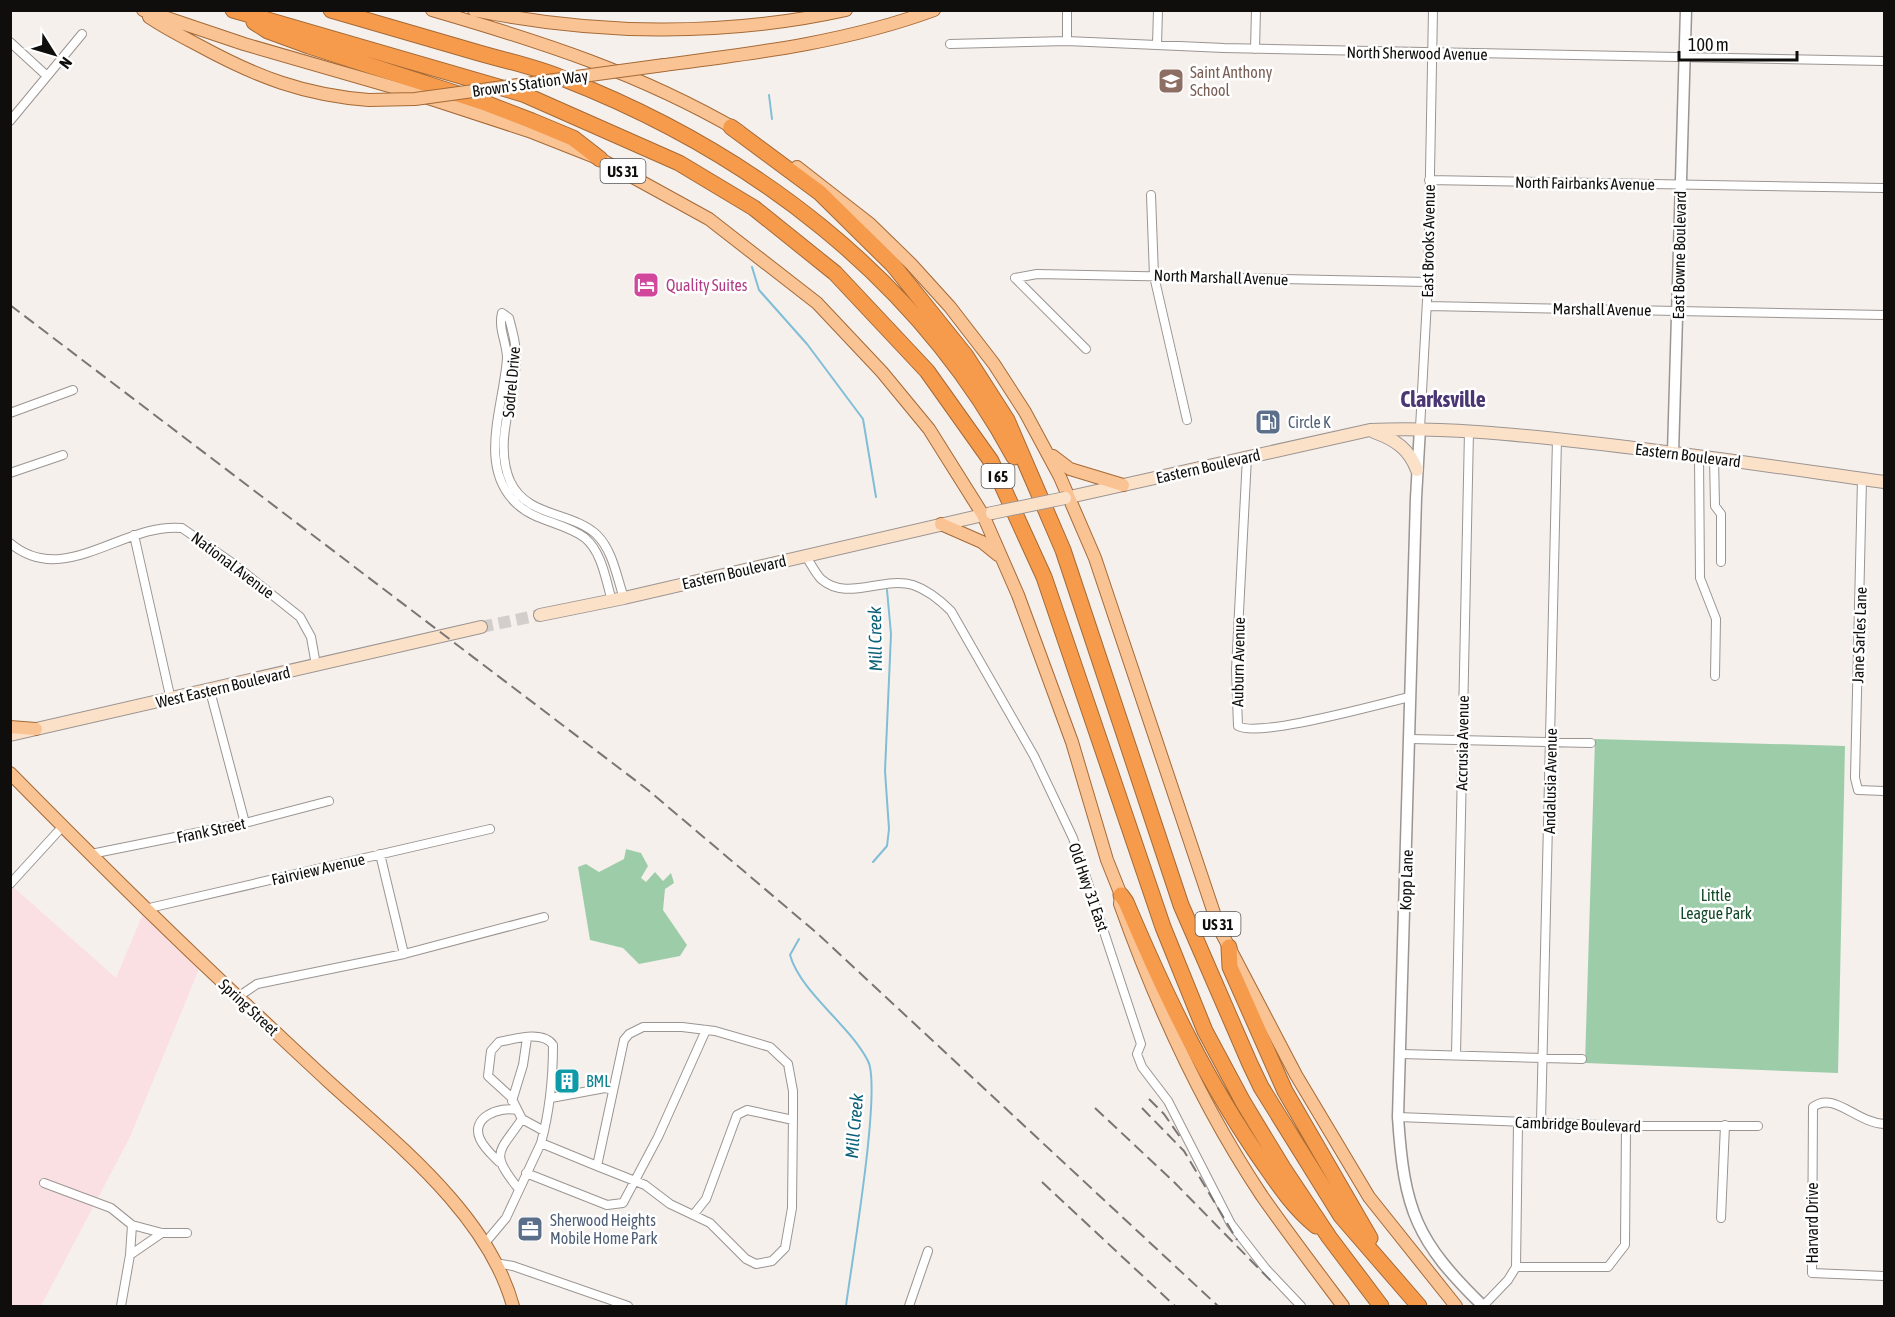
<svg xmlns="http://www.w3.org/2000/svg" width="1895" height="1317" viewBox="0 0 1895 1317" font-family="'Asap Condensed',sans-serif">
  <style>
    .industrial { fill: #fbe0e3 }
    .green { fill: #9dcda8 }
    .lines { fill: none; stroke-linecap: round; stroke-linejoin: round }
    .stream { stroke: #7fbed6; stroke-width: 2 }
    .secondary-tunnel { stroke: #d3cecb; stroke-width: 12; stroke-dasharray: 12 6; stroke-linecap: butt }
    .minor-casing { stroke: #9b9592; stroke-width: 10 }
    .tertiary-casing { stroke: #9b9592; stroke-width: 13 }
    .secondary-casing { stroke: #9b9592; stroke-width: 14 }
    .primary-casing { stroke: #a56a36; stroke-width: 14 }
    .motorway-casing { stroke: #a56a36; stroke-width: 17 }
    .minor { stroke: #fff; stroke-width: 8 }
    .tertiary { stroke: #fff; stroke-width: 10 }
    .secondary { stroke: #fce1c9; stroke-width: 12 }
    .primary { stroke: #fac394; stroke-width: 12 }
    .motorway { stroke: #f69b4c; stroke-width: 15 }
    .rail { stroke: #797573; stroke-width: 2; stroke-dasharray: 12 6; stroke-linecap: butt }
    .secondary-bridge-casing { stroke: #9b9592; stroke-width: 14; stroke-linecap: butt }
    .primary-bridge-casing { stroke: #a56a36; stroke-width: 14; stroke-linecap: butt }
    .secondary-bridge { stroke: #fce1c9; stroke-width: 12 }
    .primary-bridge { stroke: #fac394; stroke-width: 12 }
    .labels { text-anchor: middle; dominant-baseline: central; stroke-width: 5; stroke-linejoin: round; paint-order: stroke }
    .shield { fill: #fff; stroke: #575655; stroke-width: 1.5 }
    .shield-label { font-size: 15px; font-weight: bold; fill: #0f0e0c }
    .street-label { font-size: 16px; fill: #0f0e0c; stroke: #fff }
    .education-label { font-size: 16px; fill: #785e54; stroke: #fff; text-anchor: start }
    .hotel-label { font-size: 16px; fill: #b23c85; stroke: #fff; text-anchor: start }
    .service-label { font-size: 16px; fill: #4e5e75; stroke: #fff; text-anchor: start }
    .park-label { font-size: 16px; fill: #114825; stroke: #fff }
    .culture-label { font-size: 16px; fill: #0d838f; stroke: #fff; text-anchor: start }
    .water-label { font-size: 18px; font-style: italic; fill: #0a6079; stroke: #fff }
    .district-label { font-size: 22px; font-weight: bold; fill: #4a3672; stroke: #fff }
  </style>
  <rect width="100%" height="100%" fill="#f6f0ed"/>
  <!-- industrial -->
  <path class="industrial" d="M10 884 116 978 145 909 202 962 130 1137 41 1306H11Z"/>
  <!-- green -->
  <path class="green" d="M1595 739 1845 746 1838 1073 1585 1063Z
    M626 849 641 853 648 866 641 878 646 882 655 872 663 881 671 873 674 883 665 889 663 910 687 945 680 956 639 964 623 948 590 940 578 867 586 864 599 872 624 859Z"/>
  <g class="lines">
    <!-- stream -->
    <path class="stream" d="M769 95 772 119
      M752 267 759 290 807 344 863 419 876 497
      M873 862 887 846 889 829 885 771 891 634 887 590
      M799 939 790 955C801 993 849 1024 868 1061 882 1088 851 1266 846 1306"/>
    <!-- secondary-tunnel -->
    <path class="secondary-tunnel" d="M481 627 540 615"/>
    <!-- minor casing -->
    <g class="minor-casing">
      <path id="minor" d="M1067 10V41
        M10 42 47 76
        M950 44 1067 41 1224 48 1884 61
        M1157 45 1158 10
        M1255 49 1256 10
        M10 121 82 34
        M1429 180 1884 188
        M1151 195 1154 276 1187 420
        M1015 278 1037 274 1428 282
        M1015 278 1086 349
        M1427 306 1884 315
        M10 413 73 390
        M1420 428 1428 282 1433 10
        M1699 456 1700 578 1716 619 1715 676
        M1247 457 1236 670 1238 726C1259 738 1379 704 1410 697
        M1714 458 1715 506 1721 514V562
        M10 473 63 455
        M1862 479 1855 778 1858 790 1884 791
        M134 535 171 700
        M10 543C64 589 123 522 182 528L231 562 300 617 311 637 316 665
        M805 555C810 562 815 573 821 579 847 602 882 576 913 585 928 590 940 600 951 611L1034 756 1073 838 1141 1044 1137 1054 1142 1067 1168 1101 1231 1224 1266 1269 1301 1306
        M612 601C606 581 602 552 585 538 564 522 535 522 516 503 477 466 504 405 507 358 507 343 498 329 502 313L509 318C513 333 517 348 516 363 513 401 494 444 510 481 527 518 572 511 597 535 613 551 617 578 624 598
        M210 691 245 823
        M1410 739 1591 743
        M91 854 245 823 329 801
        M380 854 404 954
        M10 884 63 826
        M145 909 490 829
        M238 997 257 984 404 954 544 917
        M1401 1054 1582 1059
        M1456 1055 1469 431
        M551 1098 605 1088 613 1090
        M512 1101 523 1065 527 1038
        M1398 1117 1626 1126H1758
        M1541 1122 1557 439
        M1884 1124C1855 1122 1834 1091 1813 1107L1812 1273 1884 1276
        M541 1143 597 1166 624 1040 629 1034 643 1027H682L715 1031 770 1047 788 1064 793 1091V1113L792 1208 785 1248 772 1261 756 1264 746 1259 710 1223 670 1204 645 1185 597 1166
        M499 1162C492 1155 484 1148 480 1139 470 1117 500 1106 517 1110
        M526 1173 607 1205 623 1203 658 1137 706 1030
        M44 1183 111 1208 132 1225 162 1233H187
        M518 1188C489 1152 499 1153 522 1119
        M694 1214 706 1199 737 1115 747 1110 793 1120
        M1721 1218 1725 1125
        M485 1243 506 1218 541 1143C550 1110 553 1079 553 1045 543 1030 514 1039 499 1042L491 1051 488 1076 511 1097 522 1119 544 1131
        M130 1255 132 1225
        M496 1263 513 1266 628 1306
        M1516 1267 1518 1123
        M121 1306 130 1255 162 1233
        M909 1306 928 1251
        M1483 1306 1508 1280 1516 1267H1608L1625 1245 1626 1126"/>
    </g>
    <!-- tertiary casing -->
    <g class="tertiary-casing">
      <path id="tertiary" d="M1420 428 1416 498 1398 1117C1404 1210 1416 1241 1483 1306
        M1673 453 1686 10"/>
    </g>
    <!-- secondary casing -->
    <g class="secondary-casing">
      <path id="secondary" d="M1374 432C1396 440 1409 449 1417 470
        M1065 498 1370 430C1442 427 1512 434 1583 442 1684 453 1784 468 1884 482
        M540 615 624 598 992 513
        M10 735 481 627"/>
    </g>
    <!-- primary casing -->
    <g class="primary-casing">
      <path id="primary" d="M143 10 244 44 410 92 529 131 600 159 709 219 817 303 882 372 929 429 983 515 1018 595 1072 742 1107 860 1121 895 1120 904C1156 1005 1202 1106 1262 1196 1288 1233 1316 1270 1343 1306
        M432 10C542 42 639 73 739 131
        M474 10C595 35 725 37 846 10
        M149 17C165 28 183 37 200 46 257 77 304 95 369 100
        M664 65C756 53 847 42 934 10
        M797 167 870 224 911 264 950 307 994 364 1025 412 1060 477 1095 558 1219 928 1296 1075 1369 1197 1456 1306
        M1053 456 1070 469 1123 485
        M941 524 982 542 998 555
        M10 727 36 729
        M10 773C78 842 146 910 217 977 254 1012 291 1047 329 1082 397 1144 488 1215 513 1306"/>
    </g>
    <!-- motorway casing -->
    <g class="motorway-casing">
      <path id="motorway" d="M233 10 523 94 679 163 754 208 835 273 927 371 991 461 1044 577 1163 927 1205 1031 1243 1102 1283 1168 1329 1237 1381 1306
        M331 10C381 25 430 39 479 53 507 61 536 67 562 78 750 151 917 277 1014 457
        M254 22 268 31 309 46 480 101 532 121 573 138 600 159
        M731 127 820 193 893 265 966 356 1007 420 1063 550 1181 905 1250 1064 1261 1087 1341 1216 1419 1306
        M1121 895 1126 902C1164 992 1207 1083 1264 1164 1280 1187 1294 1208 1316 1226
        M1229 947 1230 967 1285 1091 1370 1238"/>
    </g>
    <!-- minor -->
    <use href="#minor" class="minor"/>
    <!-- tertiary -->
    <use href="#tertiary" class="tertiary"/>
    <!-- secondary -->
    <use href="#secondary" class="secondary"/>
    <!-- primary -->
    <use href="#primary" class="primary"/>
    <!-- motorway -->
    <use href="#motorway" class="motorway"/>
    <!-- rail -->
    <path class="rail" d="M10 305 648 790 818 934 1218 1306
      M1149 1099 1164 1114 1180 1137
      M1095 1108 1174 1182 1272 1282
      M1142 1108 1184 1151 1237 1240
      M1042 1182 1175 1306"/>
    <!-- secondary-bridge casing -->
    <g class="secondary-bridge-casing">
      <path id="secondary-bridge" d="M992 513 1065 498"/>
    </g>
    <!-- primary-bridge casing -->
    <g class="primary-bridge-casing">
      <path id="primary-bridge" d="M369 100 415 99 664 65"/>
    </g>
    <!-- secondary-bridge -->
    <use href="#secondary-bridge" class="secondary-bridge"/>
    <!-- primary-bridge -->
    <use href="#primary-bridge" class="primary-bridge"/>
  </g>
  <!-- icons -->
  <defs>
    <g id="school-square" transform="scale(1.35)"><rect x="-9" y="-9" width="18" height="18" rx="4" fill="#8d6e63" stroke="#fff"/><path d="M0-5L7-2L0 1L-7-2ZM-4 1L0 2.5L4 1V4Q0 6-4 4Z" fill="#fff"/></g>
    <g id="hotel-square" transform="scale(1.35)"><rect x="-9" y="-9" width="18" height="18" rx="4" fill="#d1479c" stroke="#fff"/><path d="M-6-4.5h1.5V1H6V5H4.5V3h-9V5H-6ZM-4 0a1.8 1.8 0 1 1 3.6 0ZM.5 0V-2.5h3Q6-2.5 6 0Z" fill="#fff"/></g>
    <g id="fuel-square" transform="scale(1.35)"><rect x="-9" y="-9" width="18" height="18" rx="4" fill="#5c6f8a" stroke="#fff"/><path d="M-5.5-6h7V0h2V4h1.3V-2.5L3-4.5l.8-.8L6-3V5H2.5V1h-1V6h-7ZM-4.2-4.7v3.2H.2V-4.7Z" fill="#fff"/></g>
    <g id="building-square" transform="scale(1.35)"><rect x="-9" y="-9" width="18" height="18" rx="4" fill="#0f9aa8" stroke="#fff"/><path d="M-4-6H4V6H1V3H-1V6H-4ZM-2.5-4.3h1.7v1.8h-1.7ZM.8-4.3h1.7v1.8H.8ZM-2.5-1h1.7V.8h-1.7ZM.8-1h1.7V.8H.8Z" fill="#fff"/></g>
    <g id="office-square" transform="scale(1.35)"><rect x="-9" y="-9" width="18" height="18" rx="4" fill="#5c6f8a" stroke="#fff"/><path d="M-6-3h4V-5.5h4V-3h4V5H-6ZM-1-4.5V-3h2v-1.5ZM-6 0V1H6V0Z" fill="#fff"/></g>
  </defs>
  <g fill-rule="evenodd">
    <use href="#school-square" x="1171" y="81"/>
    <use href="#hotel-square" x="646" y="285"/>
    <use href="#fuel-square" x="1268" y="422"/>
    <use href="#building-square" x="567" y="1081"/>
    <use href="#office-square" x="530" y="1229"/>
  </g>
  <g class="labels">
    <!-- shield labels -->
    <g class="shield">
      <rect x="600.5" y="159" width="45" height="24" rx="4.5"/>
      <rect x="981.5" y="464" width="33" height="24" rx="4.5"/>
      <rect x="1195.5" y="912" width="45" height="24" rx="4.5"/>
    </g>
    <g class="shield-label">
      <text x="623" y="171">US 31</text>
      <text x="998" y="476">I 65</text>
      <text x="1218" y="924">US 31</text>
    </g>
    <!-- street labels -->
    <g class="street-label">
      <text transform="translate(1417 53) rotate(1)">North Sherwood Avenue</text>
      <text transform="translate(530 83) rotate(-8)">Brown's Station Way</text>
      <text transform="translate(1585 183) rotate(1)">North Fairbanks Avenue</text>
      <text transform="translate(1428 241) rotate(-89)">East Brooks Avenue</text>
      <text transform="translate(1679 255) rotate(-89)">East Bowne Boulevard</text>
      <text transform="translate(1221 277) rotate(2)">North Marshall Avenue</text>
      <text transform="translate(1602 309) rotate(1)">Marshall Avenue</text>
      <text transform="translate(511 382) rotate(-85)">Sodrel Drive</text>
      <text transform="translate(1688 455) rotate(7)">Eastern Boulevard</text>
      <text transform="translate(1208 466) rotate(-13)">Eastern Boulevard</text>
      <text transform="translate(233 565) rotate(37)">National Avenue</text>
      <text transform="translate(734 572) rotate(-13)">Eastern Boulevard</text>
      <text transform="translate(1859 635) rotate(-88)">Jane Sarles Lane</text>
      <text transform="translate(1238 662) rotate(-89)">Auburn Avenue</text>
      <text transform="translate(223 687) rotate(-13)">West Eastern Boulevard</text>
      <text transform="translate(1462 743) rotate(-89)">Accrusia Avenue</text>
      <text transform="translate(1550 781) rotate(-89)">Andalusia Avenue</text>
      <text transform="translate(211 830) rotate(-12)">Frank Street</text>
      <text transform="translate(318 869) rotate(-13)">Fairview Avenue</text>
      <text transform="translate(1406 880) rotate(-88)">Kopp Lane</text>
      <text transform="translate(1089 887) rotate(71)">Old Hwy 31 East</text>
      <text transform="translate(249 1007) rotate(43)">Spring Street</text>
      <text transform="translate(1578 1124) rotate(2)">Cambridge Boulevard</text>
      <text transform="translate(1812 1223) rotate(-90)">Harvard Drive</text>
    </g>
    <!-- education labels -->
    <g class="education-label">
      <text x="1190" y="72">Saint Anthony<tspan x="1190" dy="18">School</tspan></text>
    </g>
    <!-- hotel labels -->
    <g class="hotel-label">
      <text x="666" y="285">Quality Suites</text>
    </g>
    <!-- service labels -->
    <g class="service-label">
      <text x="1288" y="422">Circle K</text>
      <text x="550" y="1220">Sherwood Heights<tspan x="550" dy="18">Mobile Home Park</tspan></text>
    </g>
    <!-- park labels -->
    <g class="park-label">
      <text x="1716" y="895">Little<tspan x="1716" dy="18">League Park</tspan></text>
    </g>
    <!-- culture labels -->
    <g class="culture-label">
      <text x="586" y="1081">BML</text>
    </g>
    <!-- water labels -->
    <g class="water-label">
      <text transform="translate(875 639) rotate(-91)">Mill Creek</text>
      <text transform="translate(854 1126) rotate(-85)">Mill Creek</text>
    </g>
    <!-- district labels -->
    <g class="district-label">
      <text x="1443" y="399">Clarksville</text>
    </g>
  </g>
  <!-- border -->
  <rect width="1895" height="1317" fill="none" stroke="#0f0e0c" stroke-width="24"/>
  <!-- north arrow -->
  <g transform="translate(54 54) rotate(127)" stroke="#ffffff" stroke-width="4.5" paint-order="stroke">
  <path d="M0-4.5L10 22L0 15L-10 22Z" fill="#0f0e0c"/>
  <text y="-9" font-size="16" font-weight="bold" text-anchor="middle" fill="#0f0e0c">N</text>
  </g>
  <!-- scale -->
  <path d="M1679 51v9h118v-9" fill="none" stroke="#0f0e0c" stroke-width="3"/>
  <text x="1688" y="51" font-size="18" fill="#0f0e0c" stroke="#ffffff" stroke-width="4.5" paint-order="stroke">100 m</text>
</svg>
